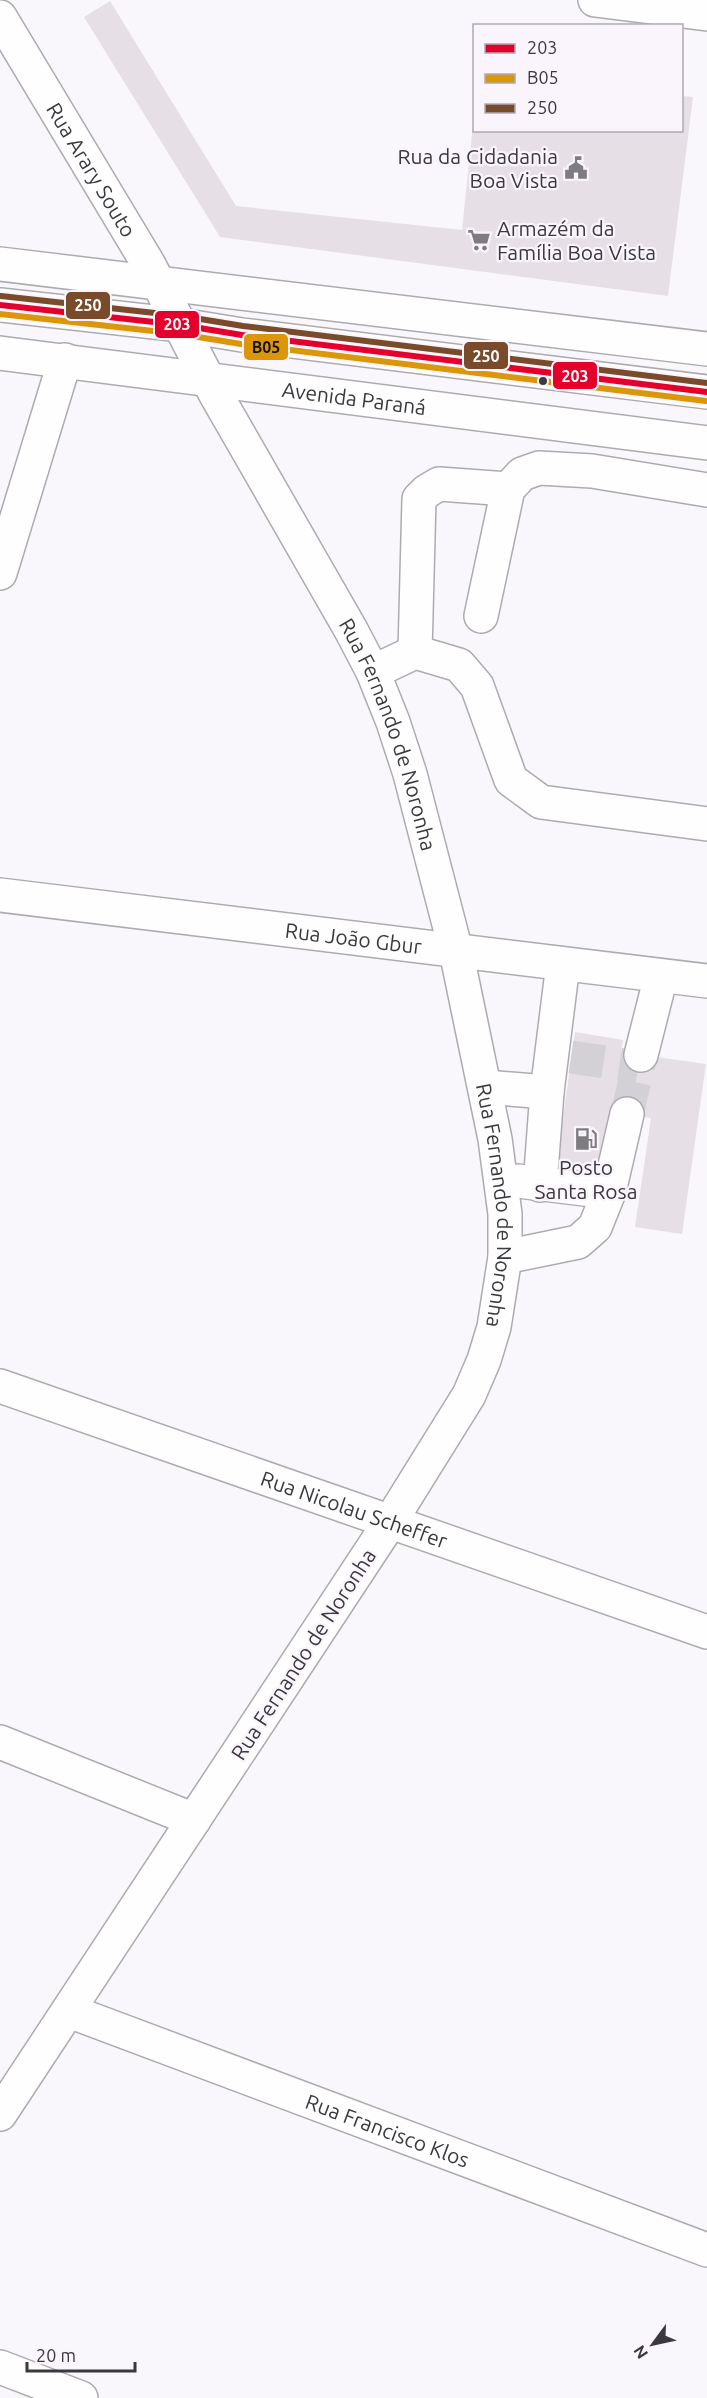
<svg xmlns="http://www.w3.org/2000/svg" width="707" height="2398" viewBox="0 0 707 2398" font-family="Ubuntu,sans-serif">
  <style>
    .building { fill: #e7dfe6 }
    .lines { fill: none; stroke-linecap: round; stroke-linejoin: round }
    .minor-tunnel { stroke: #d3d1d5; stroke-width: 33; stroke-dasharray: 33 16; stroke-linecap: butt }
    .minor-casing { stroke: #adabaf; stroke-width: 36 }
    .major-casing { stroke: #adabaf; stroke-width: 36 }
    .minor { stroke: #fefefe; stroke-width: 33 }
    .major { stroke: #fefefe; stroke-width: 33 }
    .bus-1-casing { stroke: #faf5fd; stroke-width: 10 }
    .bus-2-casing { stroke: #faf5fd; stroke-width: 10 }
    .bus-3-casing { stroke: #faf5fd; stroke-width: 10 }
    .bus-1 { stroke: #e4002b; stroke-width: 6 }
    .bus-2 { stroke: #db9609; stroke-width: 6 }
    .bus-3 { stroke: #7a4b2a; stroke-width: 6 }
    .bus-dot { fill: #3c393e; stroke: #faf5fd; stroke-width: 2 }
    .labels { text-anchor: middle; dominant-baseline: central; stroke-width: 4.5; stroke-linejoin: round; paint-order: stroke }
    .poi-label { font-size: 21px; fill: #3c393e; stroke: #faf5fd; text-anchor: end }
    .street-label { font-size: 21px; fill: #3c393e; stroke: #faf5fd }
    .line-badge { stroke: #faf5fd; stroke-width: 2 }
    .badge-label { font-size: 16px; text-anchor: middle; font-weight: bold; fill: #fff }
    .pale-badge-label { font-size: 16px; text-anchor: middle; font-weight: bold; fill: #111 }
  </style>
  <rect width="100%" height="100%" fill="#f9f7fb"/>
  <!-- building -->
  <path class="building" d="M110 1 236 206 462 230 473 125 474 130H682V96L693 97 668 296 220 237 84 17Z
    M575 1032 623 1040 621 1052 706 1064 682 1234 635 1227 651 1118 617 1112 609 1169 557 1161Z"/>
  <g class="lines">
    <!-- minor-tunnel -->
    <path class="minor-tunnel" d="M571 1057 638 1067
      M627 1114 641 1055"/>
    <!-- minor casing -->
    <g class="minor-casing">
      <g id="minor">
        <path d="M0 264 707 349"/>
        <path d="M0 305 181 325 242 335 707 392"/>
        <path id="s1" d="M0 353 707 443"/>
        <path d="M0 573 65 360"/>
        <path d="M481 616 508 489 522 474 539 468 592 471 707 490"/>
        <path d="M415 652 419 499 427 491 439 484 508 489"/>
        <path d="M373 672 415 652 459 665 477 686 511 780 541 802 707 824"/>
        <path d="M641 1055 661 976"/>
        <path d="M485 1087 547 1092"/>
        <path d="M518 1181 609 1192"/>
        <path d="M540 1185 547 1092 563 964"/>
        <path d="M505 1257 578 1242 595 1227 609 1192 627 1114"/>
        <path id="s2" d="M0 1386 707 1632"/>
        <path d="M0 1742 194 1820"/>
        <path id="s3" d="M69 2011 707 2250"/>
        <path d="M0 2367 81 2398"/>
      </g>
    </g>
    <!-- major casing -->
    <g class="major-casing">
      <g id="major">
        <path d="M595 0 707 14"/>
        <path id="s4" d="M0 17 149 265 215 393 351 630 373 672 393 722 410 774 456 951 495 1139 505 1214V1257L494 1327 484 1360 469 1395 390 1522 0 2114"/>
        <path id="s5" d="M0 895 707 981"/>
      </g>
    </g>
    <!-- minor -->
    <use href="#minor" class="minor"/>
    <!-- major -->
    <use href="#major" class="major"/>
    <!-- bus-1 casing -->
    <g class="bus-1-casing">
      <path id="bus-1" d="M0 305 181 325 242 335 707 392"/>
    </g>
    <!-- bus-2 casing -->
    <g class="bus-2-casing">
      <path id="bus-2" d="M0 314 180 334 241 344 706 401"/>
    </g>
    <!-- bus-3 casing -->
    <g class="bus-3-casing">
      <path id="bus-3" d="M1 296 182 316 243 326 707 383"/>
    </g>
    <!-- bus-1 -->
    <use href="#bus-1" class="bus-1"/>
    <!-- bus-2 -->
    <use href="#bus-2" class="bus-2"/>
    <!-- bus-3 -->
    <use href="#bus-3" class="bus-3"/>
  </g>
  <!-- icons -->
  <defs>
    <g id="civic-bare" transform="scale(1.8)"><path d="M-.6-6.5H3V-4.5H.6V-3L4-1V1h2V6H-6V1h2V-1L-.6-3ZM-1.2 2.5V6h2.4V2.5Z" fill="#7e7c80" stroke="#faf5fd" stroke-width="2.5" paint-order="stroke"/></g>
    <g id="supermarket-bare" transform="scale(1.8)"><path d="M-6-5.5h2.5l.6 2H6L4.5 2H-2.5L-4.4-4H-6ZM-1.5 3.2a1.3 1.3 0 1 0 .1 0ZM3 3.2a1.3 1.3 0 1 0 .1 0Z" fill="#7e7c80" stroke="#faf5fd" stroke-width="2.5" paint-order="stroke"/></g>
    <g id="fuel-bare" transform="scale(1.8)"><path d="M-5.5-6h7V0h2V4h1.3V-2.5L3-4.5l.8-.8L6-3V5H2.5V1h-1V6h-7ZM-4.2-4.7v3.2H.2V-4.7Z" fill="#7e7c80" stroke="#faf5fd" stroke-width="2.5" paint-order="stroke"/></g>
  </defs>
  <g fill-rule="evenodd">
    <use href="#civic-bare" x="576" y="168"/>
    <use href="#supermarket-bare" x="479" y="240"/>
    <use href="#fuel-bare" x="586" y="1139"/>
  </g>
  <!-- markers -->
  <circle class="bus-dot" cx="543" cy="381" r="5"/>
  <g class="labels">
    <!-- poi labels -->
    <g class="poi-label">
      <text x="558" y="156">Rua da Cidadania<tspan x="558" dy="24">Boa Vista</tspan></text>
      <text x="497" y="228" text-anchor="start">Armazém da<tspan x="497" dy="24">Família Boa Vista</tspan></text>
      <text x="586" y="1167" text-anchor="middle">Posto<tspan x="586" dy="24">Santa Rosa</tspan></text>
    </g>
    <!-- street labels -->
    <g class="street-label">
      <text stroke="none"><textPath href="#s4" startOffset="178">Rua Arary Souto</textPath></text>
      <text stroke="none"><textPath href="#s1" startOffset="357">Avenida Paraná</textPath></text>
      <text stroke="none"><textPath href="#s4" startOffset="818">Rua Fernando de Noronha</textPath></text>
      <text stroke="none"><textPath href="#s5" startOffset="356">Rua João Gbur</textPath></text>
      <text stroke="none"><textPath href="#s4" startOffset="1304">Rua Fernando de Noronha</textPath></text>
      <text stroke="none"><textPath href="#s2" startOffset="375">Rua Nicolau Scheffer</textPath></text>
      <text transform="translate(303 1654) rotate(-57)">Rua Fernando de Noronha</text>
      <text stroke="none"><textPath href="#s3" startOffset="340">Rua Francisco Klos</textPath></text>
    </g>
  </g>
  <g class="line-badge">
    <rect x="65" y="291" width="46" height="29" rx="6" fill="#7a4b2a"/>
    <rect x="154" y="310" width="46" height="29" rx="6" fill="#e4002b"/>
    <rect x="243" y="333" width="46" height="28" rx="6" fill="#db9609"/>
    <rect x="463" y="341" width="46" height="29" rx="6" fill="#7a4b2a"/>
    <rect x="552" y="361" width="46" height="29" rx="6" fill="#e4002b"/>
  </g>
  <g class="badge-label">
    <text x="88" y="311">250</text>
    <text x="177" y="330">203</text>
    <text x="486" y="362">250</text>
    <text x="575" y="382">203</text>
  </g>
  <g class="pale-badge-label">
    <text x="266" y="353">B05</text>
  </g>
  <!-- legend -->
  <rect x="473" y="24" width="210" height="108" fill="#faf5fd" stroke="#aeaab1" stroke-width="1.5"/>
  <rect x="485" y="44" width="30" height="9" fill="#e4002b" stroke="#aeaab1" stroke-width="1.5"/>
  <text x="527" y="54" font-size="18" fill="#3c393e">203</text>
  <rect x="485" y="74" width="30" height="9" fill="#db9609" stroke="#aeaab1" stroke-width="1.5"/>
  <text x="527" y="84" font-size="18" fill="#3c393e">B05</text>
  <rect x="485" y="104" width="30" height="9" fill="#7a4b2a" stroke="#aeaab1" stroke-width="1.5"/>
  <text x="527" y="114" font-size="18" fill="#3c393e">250</text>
  <!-- north arrow -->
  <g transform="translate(653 2344) rotate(237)" stroke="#faf5fd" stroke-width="4.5" paint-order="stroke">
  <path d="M0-4.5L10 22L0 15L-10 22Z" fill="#3c393e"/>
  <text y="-9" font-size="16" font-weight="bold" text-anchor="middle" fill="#3c393e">N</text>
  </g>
  <!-- scale -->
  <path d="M27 2362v9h108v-9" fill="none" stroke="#3c393e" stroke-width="3"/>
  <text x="36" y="2362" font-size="18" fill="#3c393e" stroke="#faf5fd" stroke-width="4.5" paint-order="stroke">20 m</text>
</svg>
